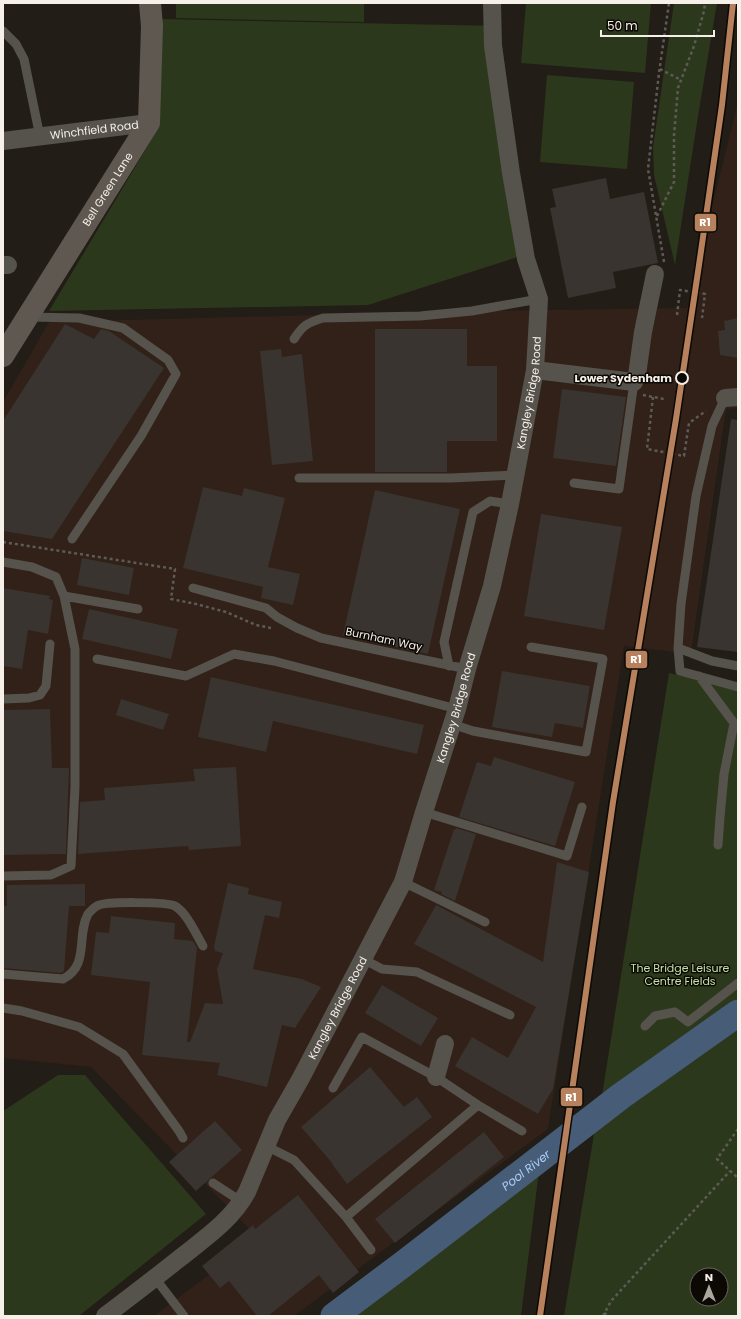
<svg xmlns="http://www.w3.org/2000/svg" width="741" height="1319" viewBox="0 0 741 1319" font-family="Poppins,sans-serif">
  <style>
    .industrial { fill: #312119 }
    .green { fill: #2c381c; fill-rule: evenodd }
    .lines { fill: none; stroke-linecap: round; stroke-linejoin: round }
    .river { stroke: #475c76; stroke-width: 27 }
    .building { fill: #39342f }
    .path { stroke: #5e5b57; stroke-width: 2.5; stroke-dasharray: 3 3; stroke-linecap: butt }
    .lane { stroke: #56524c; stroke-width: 9 }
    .street { stroke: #56524c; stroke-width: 18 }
    .secondary { stroke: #5e5851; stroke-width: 22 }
    .rail-1-casing { stroke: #0c0905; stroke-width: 9 }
    .rail-1 { stroke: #b6815c; stroke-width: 6 }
    .stop-dot { fill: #0c0905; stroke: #f6f0e8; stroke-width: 2 }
    .labels { text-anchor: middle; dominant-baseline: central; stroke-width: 3; stroke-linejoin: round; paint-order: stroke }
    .street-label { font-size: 11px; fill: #f6f0e8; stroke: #0c0905 }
    .stop-label { font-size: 11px; font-weight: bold; fill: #f6f0e8; stroke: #0c0905; text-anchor: end }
    .park-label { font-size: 11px; fill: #c2e0a5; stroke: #0c0905 }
    .water-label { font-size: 12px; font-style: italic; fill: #adcef7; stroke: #0c0905 }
    .line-badge { stroke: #0c0905; stroke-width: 1.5 }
    .badge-label { font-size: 11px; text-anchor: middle; font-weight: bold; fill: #fff }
  </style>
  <rect width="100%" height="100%" fill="#221d16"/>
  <!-- industrial -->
  <path class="industrial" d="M738 102V408L726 409 691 654 624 646 548 1129 294 1316H154L258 1238 91 1067 3 1058V402L49 322 472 311 687 308Z"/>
  <!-- green -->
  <path class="green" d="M176 3H364V22L176 18Z
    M526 3H651L645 73 521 63Z
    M674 3H717L698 116 675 265 654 175 653 147Z
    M159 19 500 26 527 254 368 305 49 311 158 129Z
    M547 75 634 82 627 169 540 162Z
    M669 673 738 688V1005L601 1102Z
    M738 1018V1316H564L595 1128ZM697 1275H721V1299H697Z
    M58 1075H85L206 1214 79 1316H3V1111Z
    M539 1171 521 1316H350L431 1255 484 1212Z"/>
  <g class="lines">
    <!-- river -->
    <path class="river" id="s1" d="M334 1316 402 1265 621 1096 738 1013"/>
  </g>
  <!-- building -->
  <path class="building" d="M606 178 610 199 644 192 658 263 613 272 616 288 568 298 550 208 556 207 552 189Z
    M738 318V358L720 355 718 331 725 330 724 321Z
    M65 324 94 339 101 329 109 331 164 368 52 539 3 531V421Z
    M375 329H467V366H497V441H447V472H375Z
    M281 349 282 357 302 354 313 461 272 465 260 351Z
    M562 389 626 397 616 466 553 458Z
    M731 419 738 420V652L697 647Z
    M203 487 242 496 244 488 285 498 268 567 300 574 293 605 261 598 263 587 183 568Z
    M375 490 460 509 428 654 343 635Z
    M541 514 622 527 604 630 524 616Z
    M82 558 134 568 129 595 77 585Z
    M3 588 50 596 49 599 53 600 48 634 28 630 22 669 3 666Z
    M89 609 178 629 171 659 82 639Z
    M502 671 590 686 583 728 555 723 552 737 492 727Z
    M211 677 424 725 417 754 273 721 266 752 198 737Z
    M121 699 169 714 163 730 116 715Z
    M50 709 52 768H69L66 854 3 855V710Z
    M494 757 575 782 555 846 459 817 477 762 491 766Z
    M236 767 241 846 189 850 188 846 78 854 80 802 105 800 104 788 195 781 193 769Z
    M456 828 476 834 455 901 441 894 442 892 434 890 454 829 455 830Z
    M557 862 589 872 553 1089 538 1114 455 1066 472 1037 508 1058 536 1007 414 944 436 905 543 962Z
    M228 883 249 888 248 894 282 902 279 918 265 915 253 969 302 979 321 987 295 1028 282 1025 267 1087 217 1075 220 1063 142 1055 150 982 91 975 96 932 109 933 111 916 175 923 174 939 193 941 197 948 187 1042H190L205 1003 223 1004 217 969 223 953 215 951 214 946Z
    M85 884V906H69L64 971 61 973 3 968V906H7V885Z
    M382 985 438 1018 421 1046 365 1013Z
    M370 1067 404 1107 417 1097 432 1117 347 1184 332 1164H333L301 1127Z
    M215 1121 242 1150 196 1191 169 1162Z
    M484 1132 504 1157 395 1243 375 1219Z
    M298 1195 359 1272 333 1293 319 1275 268 1316H257L229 1281 220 1288 202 1266 253 1225 255 1229Z"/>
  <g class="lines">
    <!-- path -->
    <path class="path" d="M660 69 681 80
      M657 216 674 182V135L678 88 694 46 704 11 705 3
      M664 262 648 169 659 73 669 3
      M677 315 680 290 705 294 702 318
      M643 395 664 399
      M653 397 647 449 684 456 689 423 706 411
      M3 542 175 569 171 599 196 604 226 612 256 625 271 628
      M738 1129 717 1159 738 1178
      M604 1313 609 1316
      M603 1316 611 1301 730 1171"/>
    <!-- lane -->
    <path class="lane" d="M3 31 16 44 24 59 40 137
      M29 317 79 318 123 328 168 360 176 374 141 436 72 539
      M294 339C303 325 307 323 323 318L420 316 472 311 539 299
      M725 398 712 426 696 496 681 604 678 648 712 661 738 666
      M299 478H451L515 475
      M574 483 619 489 634 382
      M3 562 32 567 56 577 64 596 75 649V787L71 866 51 875 3 876
      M193 588 266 608 277 617 297 628 321 638 467 669
      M64 596 138 609
      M678 648 680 671 738 687
      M97 659 186 676 234 654 274 661 457 709
      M449 666 444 642 473 512 490 501 510 504
      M699 676 734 723 724 774 720 817 718 845
      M3 699 29 698 40 695 46 686 50 644
      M452 724 473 731 586 752 603 659 531 647
      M424 812 567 856 582 807
      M403 882 485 922
      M363 959 382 969 417 972 510 1015
      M3 974 63 979C90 965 76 936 88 914 90 912 94 907 97 906 104 901 168 902 175 906 187 913 196 934 203 946
      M3 1008 22 1011 79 1027 123 1054 179 1131 183 1138
      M645 1026 655 1016 675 1012 688 1022 738 983
      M333 1088 362 1037 436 1077 478 1105 522 1131
      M266 1146 294 1160 346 1217 371 1250
      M213 1183 242 1202
      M346 1217 478 1105
      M155 1278 184 1316"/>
    <!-- street -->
    <g class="street">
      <path id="s2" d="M3 141 149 123"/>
      <path d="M3 265H8"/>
      <path d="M535 370 634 382 637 375 643 332 655 274"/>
      <path d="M725 398 738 397"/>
      <path d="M436 1077 445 1044"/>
      <path id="s3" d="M105 1316C130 1297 155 1278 180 1258 204 1239 232 1220 247 1192L277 1120 301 1078 403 882 424 812 457 709 467 669 492 586 510 504 535 370 539 299 526 259 511 173 493 46 492 3"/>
    </g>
    <!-- secondary -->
    <path class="secondary" id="s4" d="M3 356 149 123 152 26 150 3"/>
    <!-- rail-1 casing -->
    <g class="rail-1-casing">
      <path id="rail-1" d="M540 1316 613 802 676 419 699 265 722 105 733 3"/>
    </g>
    <!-- rail-1 -->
    <use href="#rail-1" class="rail-1"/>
  </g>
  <!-- markers -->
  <circle class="stop-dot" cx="682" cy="378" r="6"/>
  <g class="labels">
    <!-- street labels -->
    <g class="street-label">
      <text stroke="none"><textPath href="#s2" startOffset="92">Winchfield Road</textPath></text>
      <text stroke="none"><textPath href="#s4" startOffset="197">Bell Green Lane</textPath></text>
      <text stroke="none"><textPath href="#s3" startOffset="1043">Kangley Bridge Road</textPath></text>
      <text transform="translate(384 639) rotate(12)">Burnham Way</text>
      <text stroke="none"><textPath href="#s3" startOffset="719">Kangley Bridge Road</textPath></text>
      <text stroke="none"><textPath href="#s3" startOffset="395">Kangley Bridge Road</textPath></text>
    </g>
    <!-- stop labels -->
    <g class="stop-label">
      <text x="672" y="378">Lower Sydenham</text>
    </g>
    <!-- park labels -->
    <g class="park-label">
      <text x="680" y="968">The Bridge Leisure<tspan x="680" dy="13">Centre Fields</tspan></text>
    </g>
    <!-- water labels -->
    <g class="water-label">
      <text stroke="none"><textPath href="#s1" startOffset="241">Pool River</textPath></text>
    </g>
  </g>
  <g class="line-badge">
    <rect x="694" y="213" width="23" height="19" rx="4" fill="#b6815c"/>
    <rect x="625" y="650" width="23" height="19" rx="4" fill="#b6815c"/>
    <rect x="560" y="1087" width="23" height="20" rx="4" fill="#b6815c"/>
  </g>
  <g class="badge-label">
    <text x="705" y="226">R1</text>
    <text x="636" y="663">R1</text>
    <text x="571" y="1101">R1</text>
  </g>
  <!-- border -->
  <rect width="741" height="1319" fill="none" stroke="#f6f0e8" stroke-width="8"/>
  <!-- north arrow -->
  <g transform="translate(709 1287)"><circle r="19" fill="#0c0905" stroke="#6a6560"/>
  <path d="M0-3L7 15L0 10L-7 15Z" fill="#aca69e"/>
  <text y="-6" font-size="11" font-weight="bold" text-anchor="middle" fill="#f6f0e8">N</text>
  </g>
  <!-- scale -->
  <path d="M601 30v6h113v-6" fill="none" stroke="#f6f0e8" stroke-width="2"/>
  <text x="607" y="30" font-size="12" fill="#f6f0e8" stroke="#0c0905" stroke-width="3" paint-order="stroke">50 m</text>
</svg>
